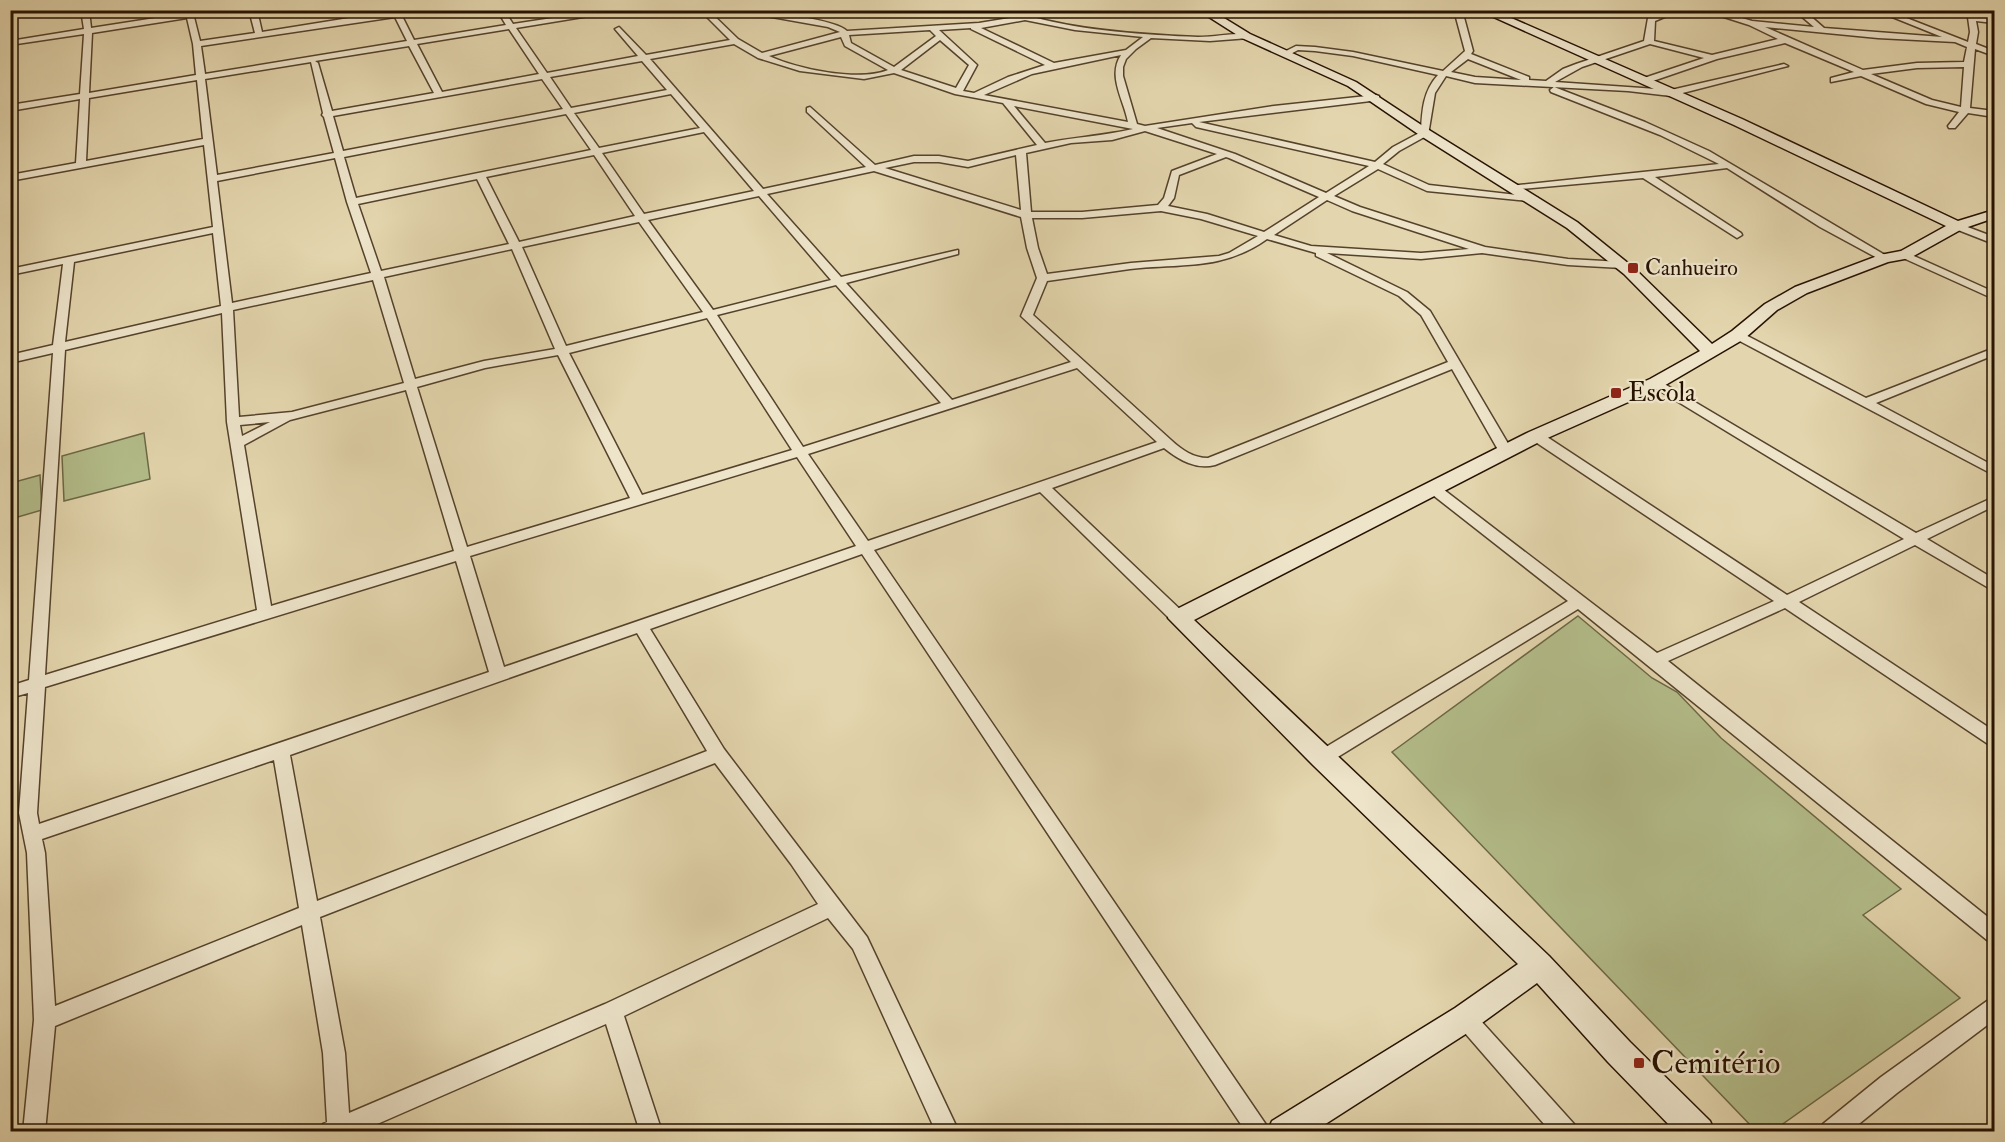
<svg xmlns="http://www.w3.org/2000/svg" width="2005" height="1142" viewBox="0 0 2005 1142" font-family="'IM FELL Double Pica',serif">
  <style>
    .green { fill: #b3bd8a; stroke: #6c6745; stroke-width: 1.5 }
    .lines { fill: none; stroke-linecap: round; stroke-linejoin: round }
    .street-casing { stroke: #55422b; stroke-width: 3 }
    .secondary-casing { stroke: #261100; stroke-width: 3 }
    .street { fill: #ede4ca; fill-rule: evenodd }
    .secondary { fill: #ede4ca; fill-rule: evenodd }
    .poi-dot { fill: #8f2418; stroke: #ede4ca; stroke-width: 2 }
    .labels { text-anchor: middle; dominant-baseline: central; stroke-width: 4.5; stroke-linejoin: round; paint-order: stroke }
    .far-poi-label { font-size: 22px; fill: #261100; stroke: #ede4ca; text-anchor: start }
    .poi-label { font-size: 26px; fill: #261100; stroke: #ede4ca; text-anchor: start }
    .near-poi-label { font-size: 32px; fill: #261100; stroke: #ede4ca; text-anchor: start }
  </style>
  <rect width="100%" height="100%" fill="#e3d5ad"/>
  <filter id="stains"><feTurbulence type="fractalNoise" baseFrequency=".00333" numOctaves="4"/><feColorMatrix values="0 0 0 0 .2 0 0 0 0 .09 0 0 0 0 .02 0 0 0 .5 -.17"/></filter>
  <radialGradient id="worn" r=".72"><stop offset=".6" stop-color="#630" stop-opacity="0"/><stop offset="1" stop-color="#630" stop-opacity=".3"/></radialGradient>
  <!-- green -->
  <path class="green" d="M144 433 150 479 64 501 62 456Z
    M40 475 42 510 11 519V483Z
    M1578 616 1652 678 1677 692 1721 738 1901 889 1863 915 1960 998 1773 1131H1756L1392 752Z"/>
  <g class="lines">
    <!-- street casing -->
    <g class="street-casing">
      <path id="street" d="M38 10 35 12 10 16V12Z
        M81 10H89L91 28 207 10H228L194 17 200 41 255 33 249 10H257L262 32 399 10 414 40 506 25 497 10H504L513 24 592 12 589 16 516 28 547 73 638 56 615 29 619 27 646 55 730 40 700 10H708L738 39 762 53 840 32 828 27 733 10C754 10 834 18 847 31L979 23 1016 17 1000 10C1009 10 1015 14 1024 15 1032 16 1043 10 1052 10L1033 17C1083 31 1147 35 1198 37 1215 37 1233 33 1249 34V38L1210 41 1151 38 1136 49 1126 59 1123 67V76L1137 124 1145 126 1274 106 1376 95 1379 96V100L1199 122 1375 162 1393 147 1421 132C1422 111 1423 91 1438 75L1353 56 1315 51 1298 50 1287 56 1283 54 1284 52 1296 46 1315 47 1353 52 1443 71 1465 51 1454 10H1462L1473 51 1471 54 1529 77V80L1546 81 1563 69 1576 64 1644 41 1648 18 1670 10H1681L1655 21 1654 41 1712 55 1778 39 1749 25 1702 10H1715L1752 21 1814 27 1800 15V10H1808V14L1824 28 1942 37 1875 10H1886L1968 42 1970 32 1967 10H1975L1976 16 1994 19V23L1976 21 1978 32 1976 44 1994 51V56L1975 49 1970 108 1994 111V117L1968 113 1955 128H1949L1948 126 1959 112 1926 104 1861 76 1831 82V78L1854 72 1785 43 1717 59 1644 84 1640 81 1641 79 1704 58 1650 44 1582 67 1555 82 1671 90 1784 64 1788 66 1671 96 1628 91 1475 83 1446 76 1435 93 1428 135 1399 151 1383 164 1429 185 1534 197 1538 198V202L1427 191 1378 169 1334 196 1360 207 1485 247 1568 259 1622 262 1627 265 1622 268 1568 265 1482 253 1421 259 1327 253 1407 292 1430 311 1513 452 1511 455H1501L1452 369 1215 465C1196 470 1179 460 1164 448L1052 488 1185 614 1187 618 1185 622H1173L1040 492 874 550 1271 1132H1246L862 554 650 629 724 749 867 937 959 1132H936L853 949 828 918 624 1016 662 1132H640L606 1024 359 1132H320L323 1124 327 1122 323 1053 302 925 55 1026 45 1132H23L34 1020 27 853 19 813 28 693 10 698V686L29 680 53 353 10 363V355L53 345 63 264 10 275V269L213 227 204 145 10 181V175L76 163 80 99 10 111V105L80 94 84 34 10 45V41L84 29ZM395 17 407 41 205 74 201 46ZM187 18 193 44 196 75 89 93 92 33ZM1025 20 1075 30 1143 37 1126 50 1054 63 981 28ZM1765 27 1878 38 1955 42 1967 47 1964 62 1917 63 1863 70ZM971 28V29L1045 65 1008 77 974 93 963 91 977 65 939 30ZM509 29 539 74 442 92 417 44ZM930 30 936 36 894 67 851 43 849 35ZM841 37 845 46 888 70C858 82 798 69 769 56ZM940 40 969 65 956 88 901 70ZM734 44 758 58 800 71 864 79 894 73 955 94 1003 103 1037 145 968 161 939 156H914L875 165 810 107 807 108V112L866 167 763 189 650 59ZM409 46 434 93 332 111 318 63 315 61ZM1121 55C1107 76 1124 100 1128 122L984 95 1032 74ZM1468 59 1521 80 1475 77 1451 72ZM642 61 667 90 571 108 550 77ZM311 62 323 113 322 115 324 117 334 153 217 175 205 79ZM1964 67 1961 107 1932 100 1871 74 1917 68ZM542 79 563 109 343 151 333 116ZM197 80 203 139 86 161 89 98ZM671 94 700 128 599 148 574 113ZM1014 106 1133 129C1104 136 1074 137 1045 143ZM566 114 591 150 356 198 344 157ZM1192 123 1196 127 1369 166 1326 193 1235 154 1157 128ZM1145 131 1217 154 1172 171 1164 198 1158 205 1082 212H1031L1026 153 1071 143 1112 140ZM704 132 754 191 644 214 602 153ZM594 155 635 216 519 242 486 177ZM1016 155 1021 210 885 168 914 162H939L968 167ZM1226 157 1229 158 1319 197 1264 232 1207 214 1168 206 1174 198 1179 175ZM335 158 347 202 371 273 232 303 217 181ZM874 171 1021 217 1027 248 1037 278 1021 316 1071 362 952 400 846 283 958 254V250L841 277 767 194ZM477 179 509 244 381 271 358 204ZM759 196 831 280 713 310 648 220ZM1327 200 1352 211 1469 249 1421 253 1311 246 1274 235ZM1161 211 1201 219 1258 236 1229 253 1219 256 1131 263 1047 274 1038 248 1032 218H1082ZM639 222 703 312 566 346 522 247ZM213 233 221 306 65 342 74 262ZM1267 239 1316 253V256L1399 296 1421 315 1448 362 1208 458C1193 458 1182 450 1171 440L1033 315 1047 281C1075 277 1102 273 1130 269 1182 263 1222 271 1267 239ZM512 249 555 349 484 361 415 379 384 277ZM373 280 404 383 292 412 239 417 233 310ZM836 285 941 403 803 447 717 315ZM222 313 227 422 257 610 45 675 65 350ZM707 318 792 450 642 495 569 353ZM558 355 630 498 467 547 417 387 485 368ZM1077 368 1157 442 868 541 808 454ZM406 390 454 551 271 606 244 445 290 420ZM270 422 242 436 240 425ZM797 457 856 546 504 667 470 556ZM456 561 489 672 39 824 37 813 45 687ZM637 633 707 751 317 901 290 755ZM274 760 299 908 55 1006 45 853 42 839ZM715 763 791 864 818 904 605 1004 349 1113 345 1053 320 917Z
        M1554 87 1645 122 1709 151 1890 258 1885 261 1881 260 1820 227 1727 168 1655 177 1741 233 1742 235 1737 238 1643 178 1509 190V186L1719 164 1660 135 1551 92 1550 90Z
        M1957 223 1994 237V244L1953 228 1952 226Z
        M1905 252 1994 292V299L1901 257V253Z
        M1738 331 1866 398 1994 348V355L1876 403 1994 466V475L1734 338V332Z
        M1656 379 1916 533 1994 497V506L1927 539 1994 579V591L1915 545 1799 602 1994 731V746L1988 744 1785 608 1668 661 1994 922V943L1987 940 1578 609 1328 763 1322 765 1316 763 1313 758 1316 753 1568 601 1429 492 1427 489 1429 486H1439L1657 653 1774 601 1531 439 1529 436 1531 433H1541L1787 595 1904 539 1652 386 1650 383Z
        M1994 998V1020L1897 1093 1849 1132H1820L1823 1124 1881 1077 1987 1001Z
        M1465 1008 1472 1011 1574 1124 1577 1132H1551L1458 1025 1454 1018 1458 1011Z"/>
    </g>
    <!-- secondary casing -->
    <g class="secondary-casing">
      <path id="secondary" d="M1198 10H1211L1250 34 1356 82 1429 130 1577 222 1634 268 1712 344 1732 331 1765 304 1795 287 1880 255 1901 251 1946 226 1734 125 1478 10H1493L1742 119 1958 221 1994 210V218L1962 229 1910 258 1888 262 1807 293 1777 310 1744 339 1662 387 1543 440 1194 620 1549 956 1630 1042 1710 1121 1715 1132H1676L1608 1062 1537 983 1475 1028 1313 1132H1267L1272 1121 1455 1008 1518 964 1313 765 1168 618 1171 612 1529 432 1650 379 1700 351 1624 274 1567 228 1421 136 1348 86 1242 38Z"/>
    </g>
    <!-- street -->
    <use href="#street" class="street"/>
    <!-- secondary -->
    <use href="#secondary" class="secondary"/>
  </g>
  <!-- markers -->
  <g class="poi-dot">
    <rect x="1627" y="262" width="12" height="12" rx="3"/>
    <rect x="1610" y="387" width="12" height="12" rx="3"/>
    <rect x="1633" y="1057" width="12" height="12" rx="3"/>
  </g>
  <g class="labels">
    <!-- far-poi labels -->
    <g class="far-poi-label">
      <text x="1645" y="268">Canhueiro</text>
    </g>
    <!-- poi labels -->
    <g class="poi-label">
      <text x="1628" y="393">Escola</text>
    </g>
    <!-- near-poi labels -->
    <g class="near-poi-label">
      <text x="1651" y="1063">Cemitério</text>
    </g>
  </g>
  <!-- margin -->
  <rect width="2005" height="1142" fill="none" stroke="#e3d5ad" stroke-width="36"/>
  <rect x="12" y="12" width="1981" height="1118" fill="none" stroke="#261100" stroke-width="3"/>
  <rect x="18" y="18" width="1969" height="1106" fill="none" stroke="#261100" stroke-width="1.5"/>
  <rect width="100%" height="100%" filter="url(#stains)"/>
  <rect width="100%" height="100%" fill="url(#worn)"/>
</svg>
